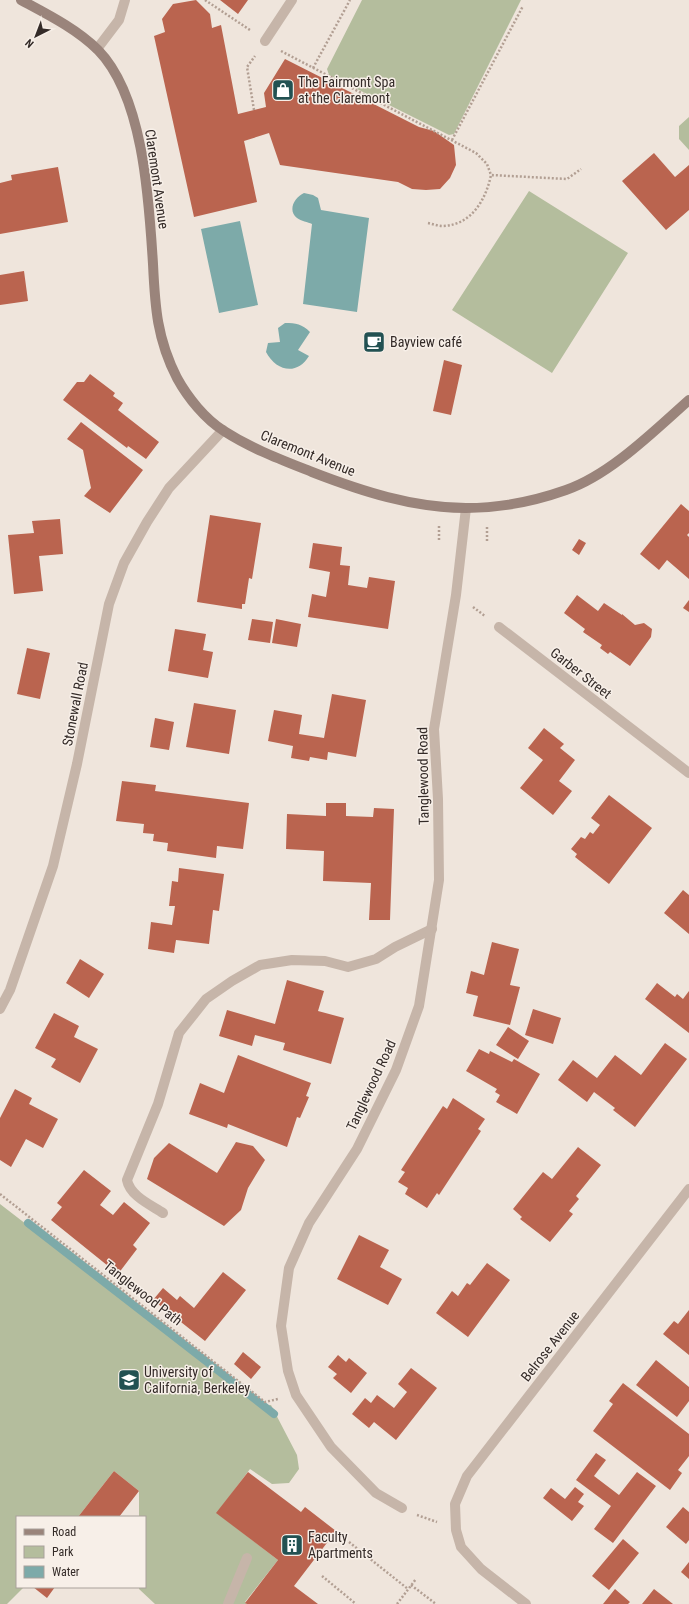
<svg xmlns="http://www.w3.org/2000/svg" width="689" height="1604" viewBox="0 0 689 1604" font-family="'Roboto Condensed',sans-serif">
  <style>
    .green { fill: #b4bd9d }
    .water { fill: #7daaa9 }
    .lines { fill: none; stroke-linecap: round; stroke-linejoin: round }
    .stream { stroke: #7daaa9; stroke-width: 8 }
    .building { fill: #ba644f }
    .path { stroke: #b29f93; stroke-width: 2.5; stroke-dasharray: 2 2; stroke-linecap: butt }
    .service { stroke: #c6b5a9; stroke-width: 10 }
    .minor { stroke: #c6b5a9; stroke-width: 10 }
    .tertiary { stroke: #c6b5a9; stroke-width: 10 }
    .secondary { stroke: #9a847b; stroke-width: 10 }
    .labels { text-anchor: middle; dominant-baseline: central; stroke-width: 3; stroke-linejoin: round; paint-order: stroke }
    .poi-label { font-size: 14px; fill: #342b28; stroke: #f7efe8; text-anchor: start }
    .street-label { font-size: 14px; fill: #342b28; stroke: #f7efe8 }
  </style>
  <rect width="100%" height="100%" fill="#efe5dc"/>
  <!-- green -->
  <path class="green" d="M362 0H521L454 134 449 135 329 75 327 69Z
    M689 117V150L679 139V126Z
    M529 191 628 253 552 373 452 310Z
    M0 1204 262 1406 271 1405 297 1455 299 1469 289 1483 272 1484 250 1469 217 1513 278 1560 245 1602 247 1604H155L139 1589V1587H145V1517H139V1491L114 1471 78 1517H17V1587H24L7 1604H0Z"/>
  <!-- water -->
  <path class="water" d="M304 193 313 195 318 198 321 210 369 218 357 312 303 304 312 224C308 222 301 221 297 218 287 210 295 197 304 193Z
    M240 221 258 305 219 313 201 229Z
    M285 323C296 323 302 324 310 332L298 350 309 356C297 376 276 371 266 352L268 343 280 342 278 328Z"/>
  <g class="lines">
    <!-- stream -->
    <path class="stream" d="M28 1223 274 1414"/>
  </g>
  <!-- building -->
  <path class="building" d="M196 0 210 14 212 28 221 25 238 114 266 107 264 93 285 59 419 127 434 131 454 145 456 165 450 178 440 189 426 190 412 189 398 182 280 165 269 133 244 141 257 202 194 217 154 36 165 32 162 19 173 4Z
    M220 0H248L238 14Z
    M654 153 675 177 689 165V210L666 230 622 181Z
    M58 167 68 222 0 234V183L12 180 11 175Z
    M24 271 28 301 0 305V275Z
    M444 360 462 365 451 415 433 411Z
    M90 374 115 393 113 396 123 403 118 410 159 442 146 459 128 446 127 448 63 400 77 382H84Z
    M81 422 143 470 110 513 84 496 91 488 83 450 67 439Z
    M681 504 689 511V533L687 535 689 537V579L667 560 659 570 640 554Z
    M210 515 261 523 252 579 249 578 245 604H242V609L197 602Z
    M60 519 63 554 39 556 43 591 14 594 8 535 34 533 32 521Z
    M579 539 586 543 579 555 572 550Z
    M313 543 342 547 340 565 350 566 348 585 367 588 369 577 395 581 388 629 308 617 312 594 326 597 330 572 309 568Z
    M577 595 598 611 604 603 622 615V614L635 625 644 623 652 629 651 637 630 666 610 652 608 654 600 648 602 645 583 632 585 629 564 613Z
    M689 600V612L683 608Z
    M252 619 273 622 270 643 248 640Z
    M276 619 301 624 297 647 272 643Z
    M175 629 206 634 203 650 213 652 208 678 168 671Z
    M27 648 50 653 40 699 17 694Z
    M332 694 366 700 356 757 328 752 327 760 310 757 309 761 291 758 293 746 268 741 274 710 302 715 299 734 324 738Z
    M194 703 236 710 229 754 186 747Z
    M155 718 174 722 169 750 150 747Z
    M544 728 564 744 560 748 575 760 559 781 572 791 553 815 520 788 543 760 528 748Z
    M122 781 156 785 155 791 249 803 243 849 217 846 216 858 167 851 168 843 153 841 154 834 143 833 144 824 116 821Z
    M609 795 652 828 609 884 575 857 577 854 571 849 581 837 585 839 590 832 593 834 600 825 591 818Z
    M326 803H346V816L373 817 374 808 394 809 390 920H369L371 883 323 881 324 851 286 849 287 814 326 816Z
    M179 868 224 874 219 911 213 910 209 944 176 940 174 953 148 949 151 922 172 925 175 906H169L172 881 178 882Z
    M683 890 689 895V934L664 913Z
    M492 942 519 949 510 985 520 987 510 1025 473 1016 478 996 466 993 471 971 484 975Z
    M80 959 104 974 89 998 66 983Z
    M287 980 324 991 318 1011 344 1018 331 1064 283 1050 285 1043 255 1035 252 1046 219 1036 227 1010 275 1024Z
    M657 983 675 997 677 994 683 999 689 991V1033L645 999Z
    M533 1009 561 1018 553 1044 525 1035Z
    M54 1013 79 1026 74 1037 98 1049 80 1083 51 1067 56 1059 35 1048Z
    M508 1027 529 1041 518 1059 496 1045Z
    M665 1043 687 1059 635 1127 613 1110 615 1108 594 1092 587 1102 558 1080 573 1060 597 1078 615 1055 641 1075Z
    M479 1049 489 1054 490 1051 512 1062 514 1059 540 1074 517 1114 496 1102 500 1095 495 1092 497 1089 466 1071Z
    M238 1055 311 1083 306 1096 309 1097 300 1118 297 1117 287 1147 228 1124 227 1128 189 1114 200 1083 224 1093Z
    M15 1089 32 1098 29 1104 58 1119 43 1148 26 1139 11 1167 0 1160V1118Z
    M453 1098 485 1119 478 1129 481 1131 439 1195 437 1193 427 1208 405 1194 408 1188 398 1182 405 1172 401 1170 443 1106 447 1109Z
    M236 1142 253 1146 265 1160 248 1188 241 1210 224 1226 147 1179 154 1158 169 1143 217 1173Z
    M578 1147 601 1165 576 1196 579 1199 569 1211 573 1214 550 1242 520 1219 522 1217 513 1209 543 1172 552 1179Z
    M84 1170 111 1191 100 1205 113 1215 124 1202 150 1223 133 1245 137 1249 118 1274 51 1220 62 1207 57 1203Z
    M359 1235 389 1250 380 1267 402 1279 388 1305 337 1279Z
    M487 1263 510 1280 468 1337 436 1313 452 1291 458 1296 467 1283 470 1285Z
    M223 1272 246 1290 205 1341 153 1300 163 1288 177 1300 180 1296 194 1308Z
    M689 1310V1355L663 1334 674 1321 678 1324Z
    M243 1352 261 1367 251 1379 234 1364Z
    M338 1355 346 1362 349 1358 367 1373 351 1393 333 1378 337 1374 328 1367Z
    M656 1360 689 1387V1401L677 1417 636 1385Z
    M411 1368 437 1388 396 1440 374 1422 369 1428 352 1414 365 1398 371 1403 377 1395 394 1408 407 1392 398 1384Z
    M623 1383 689 1434V1456L678 1470 682 1473 670 1490 593 1431 613 1404 609 1401Z
    M596 1453 606 1460 594 1476 619 1495 637 1472 656 1486 613 1543 594 1529 611 1506 576 1480Z
    M114 1471 139 1491 119 1517H78Z
    M248 1472 301 1512 305 1507 336 1531 294 1586 318 1604H247L245 1603 278 1560 216 1513Z
    M575 1487 584 1494 578 1502 584 1506 572 1521 543 1498 551 1488 565 1499Z
    M683 1507 689 1512V1540L686 1544 666 1527Z
    M623 1539 639 1553 609 1590 592 1576Z
    M689 1562V1579L681 1572Z
    M33 1587H55L47 1598Z
    M615 1589 630 1602 628 1604H603Z
    M654 1589 673 1604H642Z"/>
  <g class="lines">
    <!-- path -->
    <path class="path" d="M205 0 250 30
      M281 51 476 153 487 164 491 175
      M313 68 350 0
      M254 110 247 67 255 56
      M452 140 523 6
      M428 223C433 224 438 226 443 226 472 225 486 199 491 175L567 179 581 169
      M439 540V524
      M487 541V526
      M473 607 485 616
      M0 1194 265 1402 278 1399
      M417 1515 437 1522
      M349 1542 408 1589
      M322 1576 356 1604
      M411 1585 436 1604
      M397 1604 416 1579"/>
    <!-- service -->
    <path class="service" d="M265 41 292 0
      M97 49 119 20 125 0
      M163 1213C151 1205 130 1196 127 1180L158 1104 179 1033 206 999 232 981 260 965 292 960 325 961 348 967 376 959 395 947 432 929
      M228 1604 247 1558"/>
    <!-- minor -->
    <path class="minor" d="M499 627 689 773
      M0 1009 10 990 53 866 77 764 109 604 124 563 147 522 169 488 223 430
      M402 1508 376 1493 331 1447 296 1395 288 1371 281 1326 289 1268 309 1223 357 1149 396 1070 419 1006 439 880 438 799 434 729 456 595 466 508"/>
    <!-- tertiary -->
    <path class="tertiary" d="M526 1604 481 1569 461 1547 456 1530 455 1504 467 1476 689 1189"/>
    <!-- secondary -->
    <path class="secondary" d="M21 0C47 14 77 29 98 50 144 97 149 202 153 264 155 307 157 339 177 378 188 398 205 419 224 431 252 449 282 460 312 472 361 491 413 508 466 508 499 508 535 501 566 490 610 475 654 431 689 400"/>
  </g>
  <!-- icons -->
  <defs>
    <g id="shop-square" transform="scale(1.15)"><rect x="-9" y="-9" width="18" height="18" rx="4" fill="#225152" stroke="#f7efe8"/><path d="M-5-2.5h2.3a2.7 3.5 0 0 1 5.4 0H5L5.5 6h-11ZM-1.5-2.5h3a1.5 2.3 0 0 0-3 0Z" fill="#fff"/></g>
    <g id="cafe-square" transform="scale(1.15)"><rect x="-9" y="-9" width="18" height="18" rx="4" fill="#225152" stroke="#f7efe8"/><path d="M-5.5-4.5H6V0H3Q3 3.5 0 3.5H-2.5Q-5.5 3.5-5.5 0ZM3-3.2v2h1.7v-2ZM-6 4.5H4V6H-6Z" fill="#fff"/></g>
    <g id="university-square" transform="scale(1.15)"><rect x="-9" y="-9" width="18" height="18" rx="4" fill="#225152" stroke="#f7efe8"/><path d="M0-5L7-2L0 1L-7-2ZM-4 1L0 2.5L4 1V4Q0 6-4 4Z" fill="#fff"/></g>
    <g id="building-square" transform="scale(1.15)"><rect x="-9" y="-9" width="18" height="18" rx="4" fill="#225152" stroke="#f7efe8"/><path d="M-4-6H4V6H1V3H-1V6H-4ZM-2.5-4.3h1.7v1.8h-1.7ZM.8-4.3h1.7v1.8H.8ZM-2.5-1h1.7V.8h-1.7ZM.8-1h1.7V.8H.8Z" fill="#fff"/></g>
  </defs>
  <g fill-rule="evenodd">
    <use href="#shop-square" x="283" y="90"/>
    <use href="#cafe-square" x="374" y="342"/>
    <use href="#university-square" x="129" y="1380"/>
    <use href="#building-square" x="292" y="1545"/>
  </g>
  <g class="labels">
    <!-- poi labels -->
    <g class="poi-label">
      <text x="298" y="82">The Fairmont Spa<tspan x="298" dy="16">at the Claremont</tspan></text>
      <text x="390" y="342">Bayview café</text>
      <text x="144" y="1372">University of<tspan x="144" dy="16">California, Berkeley</tspan></text>
      <text x="308" y="1537">Faculty<tspan x="308" dy="16">Apartments</tspan></text>
    </g>
    <!-- street labels -->
    <g class="street-label">
      <text transform="translate(157 179) rotate(82)">Claremont Avenue</text>
      <text transform="translate(308 453) rotate(22)">Claremont Avenue</text>
      <text transform="translate(581 673) rotate(38)">Garber Street</text>
      <text transform="translate(75 704) rotate(-79)">Stonewall Road</text>
      <text transform="translate(423 776) rotate(-91)">Tanglewood Road</text>
      <text transform="translate(371 1085) rotate(-65)">Tanglewood Road</text>
      <text transform="translate(143 1293) rotate(38)">Tanglewood Path</text>
      <text transform="translate(550 1346) rotate(-52)">Belrose Avenue</text>
    </g>
  </g>
  <!-- legend -->
  <rect x="16" y="1516" width="130" height="72" fill="#f7efe8" stroke="#a9a19b"/>
  <rect x="24" y="1529" width="20" height="6" fill="#9a847b" stroke="#a9a19b"/>
  <text x="52" y="1536" font-size="12" fill="#342b28">Road</text>
  <rect x="24" y="1546" width="20" height="12" fill="#b4bd9d" stroke="#a9a19b"/>
  <text x="52" y="1556" font-size="12" fill="#342b28">Park</text>
  <rect x="24" y="1566" width="20" height="12" fill="#7daaa9" stroke="#a9a19b"/>
  <text x="52" y="1576" font-size="12" fill="#342b28">Water</text>
  <!-- north arrow -->
  <g transform="translate(36 36) rotate(222)" stroke="#f7efe8" stroke-width="3" paint-order="stroke">
  <path d="M0-3L7 15L0 10L-7 15Z" fill="#342b28"/>
  <text y="-6" font-size="11" font-weight="bold" text-anchor="middle" fill="#342b28">N</text>
  </g>
</svg>
